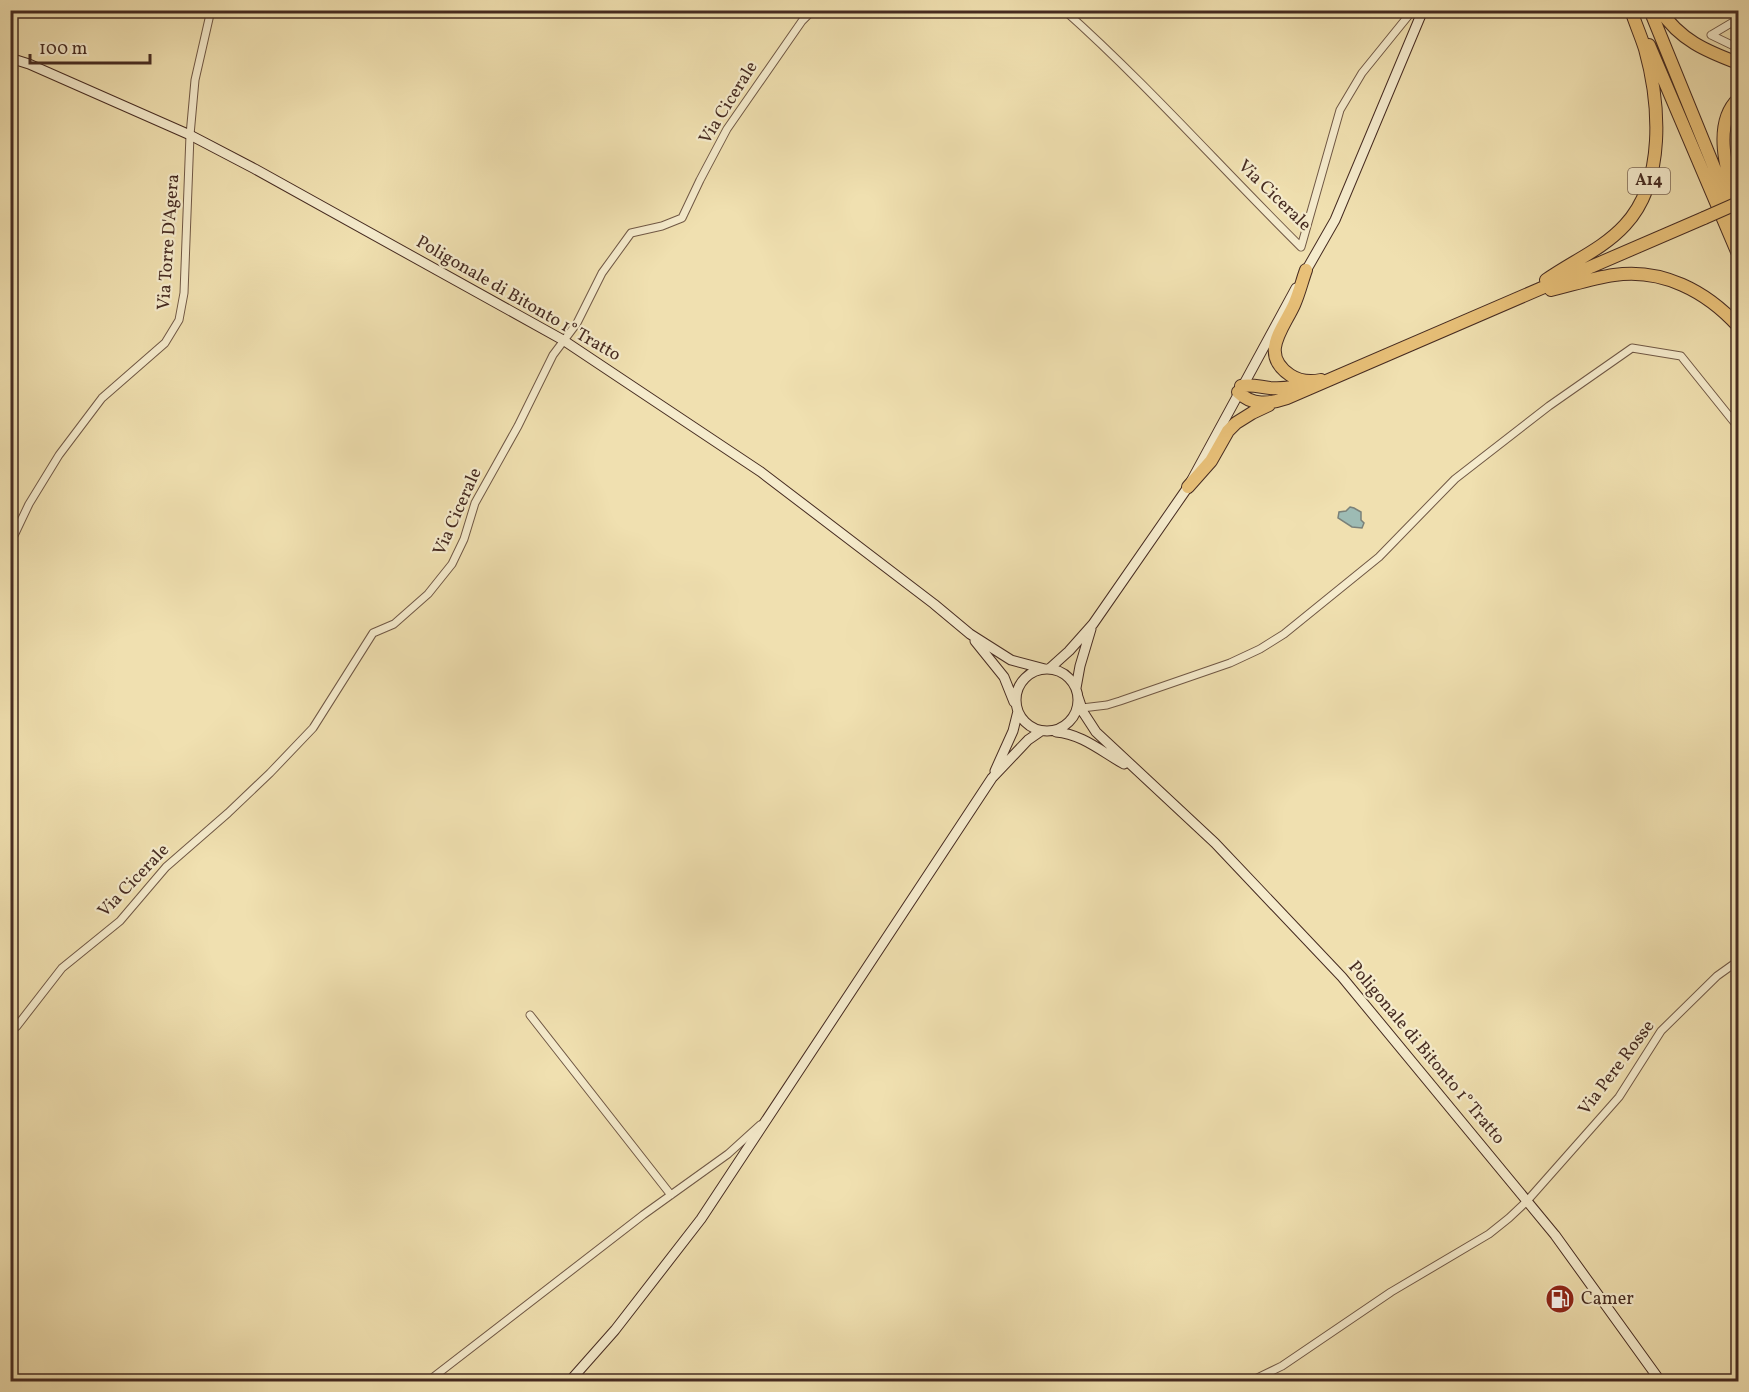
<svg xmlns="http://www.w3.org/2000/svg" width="1749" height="1392" viewBox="0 0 1749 1392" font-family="Vollkorn,serif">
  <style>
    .water { fill: #9dbbb4; stroke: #7a8179; stroke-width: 1.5 }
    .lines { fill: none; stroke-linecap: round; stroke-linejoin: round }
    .minor-casing { stroke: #705845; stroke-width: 9 }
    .secondary-casing { stroke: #462b21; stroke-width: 11 }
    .motorway-casing { stroke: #462b21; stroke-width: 14 }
    .minor { stroke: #f5ebcc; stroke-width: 7 }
    .secondary { stroke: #f5ebcc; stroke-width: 9 }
    .motorway { stroke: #e8c078; stroke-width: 12 }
    .motorway-bridge-casing { stroke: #462b21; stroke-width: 14; stroke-linecap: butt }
    .motorway-bridge { stroke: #e8c078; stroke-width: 12 }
    .labels { text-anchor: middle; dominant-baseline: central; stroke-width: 4.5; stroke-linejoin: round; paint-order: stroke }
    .shield { fill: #f5ebcc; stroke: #7a6554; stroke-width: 1.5 }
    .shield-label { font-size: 16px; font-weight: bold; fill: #462b21 }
    .street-label { font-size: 18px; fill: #462b21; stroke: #f5ebcc }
    .poi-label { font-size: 18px; fill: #462b21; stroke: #f5ebcc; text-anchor: start }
  </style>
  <rect width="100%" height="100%" fill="#f0e0b0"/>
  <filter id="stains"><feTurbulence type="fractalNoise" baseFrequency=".00333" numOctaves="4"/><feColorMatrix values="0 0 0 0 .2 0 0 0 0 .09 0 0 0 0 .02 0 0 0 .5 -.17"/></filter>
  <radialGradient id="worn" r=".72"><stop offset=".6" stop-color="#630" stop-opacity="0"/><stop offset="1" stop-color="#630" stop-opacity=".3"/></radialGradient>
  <!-- water -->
  <path class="water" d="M1350 507 1354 508 1361 512V520L1364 523 1362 528 1352 527 1338 518 1339 512 1346 511Z"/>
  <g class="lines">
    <!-- minor casing -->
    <g class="minor-casing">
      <path id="minor" d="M1064 10C1148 85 1222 169 1301 247L1340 110 1362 73 1413 10
        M1711 35 1738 19
        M1711 35 1738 48
        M10 544 29 504 59 455 102 398 165 343 179 320 184 293 190 135 195 80 211 10
        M1082 708 1107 705 1120 701 1230 663 1260 649 1284 634 1379 557 1455 479 1549 406 1632 348 1681 356 1738 427
        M530 1015 671 1195
        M10 1032 17 1026 62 968 120 921 166 867 228 813 270 773 313 728 373 633 394 624 428 594 452 564 464 539 475 503 518 426 553 355 577 323 602 273 631 233 662 226 682 218 700 180 727 129 802 21 813 10
        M427 1382 643 1215 728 1154 760 1125
        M1249 1382 1282 1366 1391 1292 1489 1234 1509 1218 1527 1201 1619 1097 1661 1031 1717 976 1738 961"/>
    </g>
    <!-- secondary casing -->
    <g class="secondary-casing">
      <path id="secondary" d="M10 58 29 64 190 135 255 169 563 340 761 472 934 604 970 634 1011 660 1045 669
        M1303 276 1335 220 1423 10
        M975 641 1004 677 1014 702
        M1016 700a31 31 0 1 1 62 0a31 31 0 1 1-62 0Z
        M1049 669 1069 651 1093 624 1188 487 1296 288
        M1076 688 1080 666 1091 629
        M1078 697 1083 712 1096 732 1215 843 1342 977 1555 1235 1661 1382
        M1056 732C1082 734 1102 752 1124 764
        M995 771 1013 731 1018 711
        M569 1382 615 1330 701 1219 992 778 1028 740 1041 731"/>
    </g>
    <!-- motorway casing -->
    <g class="motorway-casing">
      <path id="motorway" d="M1650 10 1738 226
        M1660 10C1680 40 1706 51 1738 63
        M1649 45 1738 254
        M1736 202C1727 173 1712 124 1738 99
        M1306 270C1302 281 1299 294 1294 305 1283 329 1259 354 1290 375 1299 381 1311 382 1321 380
        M1546 280C1573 261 1603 249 1625 225 1666 181 1660 103 1645 49 1641 36 1635 23 1631 10
        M1551 290C1572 285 1593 278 1614 275 1662 268 1706 291 1738 326
        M1241 386C1252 384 1260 387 1270 388 1283 389 1296 387 1308 383
        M1238 392C1252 406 1269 404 1287 398L1704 218
        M1188 487 1211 461 1228 431 1236 423 1252 413 1269 405"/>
    </g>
    <!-- minor -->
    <use href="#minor" class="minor"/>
    <!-- secondary -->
    <use href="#secondary" class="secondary"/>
    <!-- motorway -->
    <use href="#motorway" class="motorway"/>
    <!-- motorway-bridge casing -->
    <g class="motorway-bridge-casing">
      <path id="motorway-bridge" d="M1704 218 1738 203"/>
    </g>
    <!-- motorway-bridge -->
    <use href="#motorway-bridge" class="motorway-bridge"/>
  </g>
  <!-- icons -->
  <defs>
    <g id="fuel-disc" transform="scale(1.5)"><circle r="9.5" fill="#8f2418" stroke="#f5ebcc"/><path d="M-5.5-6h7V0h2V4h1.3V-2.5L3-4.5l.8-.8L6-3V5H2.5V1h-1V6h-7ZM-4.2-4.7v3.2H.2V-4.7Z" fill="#fff"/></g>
  </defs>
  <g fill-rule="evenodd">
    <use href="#fuel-disc" x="1560" y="1299"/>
  </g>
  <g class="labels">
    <!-- shield labels -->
    <rect class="shield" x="1628" y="168" width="42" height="26" rx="4.5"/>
    <g class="shield-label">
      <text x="1649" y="181">A14</text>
    </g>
    <!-- street labels -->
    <g class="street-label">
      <text transform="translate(729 103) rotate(-58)">Via Cicerale</text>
      <text transform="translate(1274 196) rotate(44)">Via Cicerale</text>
      <text transform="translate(169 242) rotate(-86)">Via Torre D'Agera</text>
      <text transform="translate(518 299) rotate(30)">Poligonale di Bitonto 1° Tratto</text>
      <text transform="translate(458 512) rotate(-66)">Via Cicerale</text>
      <text transform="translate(134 881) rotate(-46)">Via Cicerale</text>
      <text transform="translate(1426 1053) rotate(50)">Poligonale di Bitonto 1° Tratto</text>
      <text transform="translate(1617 1068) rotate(-53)">Via Pere Rosse</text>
    </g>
    <!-- poi labels -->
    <g class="poi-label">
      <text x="1581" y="1299">Camer</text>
    </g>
  </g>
  <!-- margin -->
  <rect width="1749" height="1392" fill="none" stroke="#f0e0b0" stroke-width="36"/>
  <rect x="12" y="12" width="1725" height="1368" fill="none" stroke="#462b21" stroke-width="3"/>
  <rect x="18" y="18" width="1713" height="1356" fill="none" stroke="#462b21" stroke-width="1.5"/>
  <!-- scale -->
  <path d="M30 54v9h120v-9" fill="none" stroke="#462b21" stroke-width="3"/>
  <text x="39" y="54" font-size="18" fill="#462b21" stroke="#f5ebcc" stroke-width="4.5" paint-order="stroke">100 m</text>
  <rect width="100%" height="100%" filter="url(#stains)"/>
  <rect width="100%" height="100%" fill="url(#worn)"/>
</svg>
